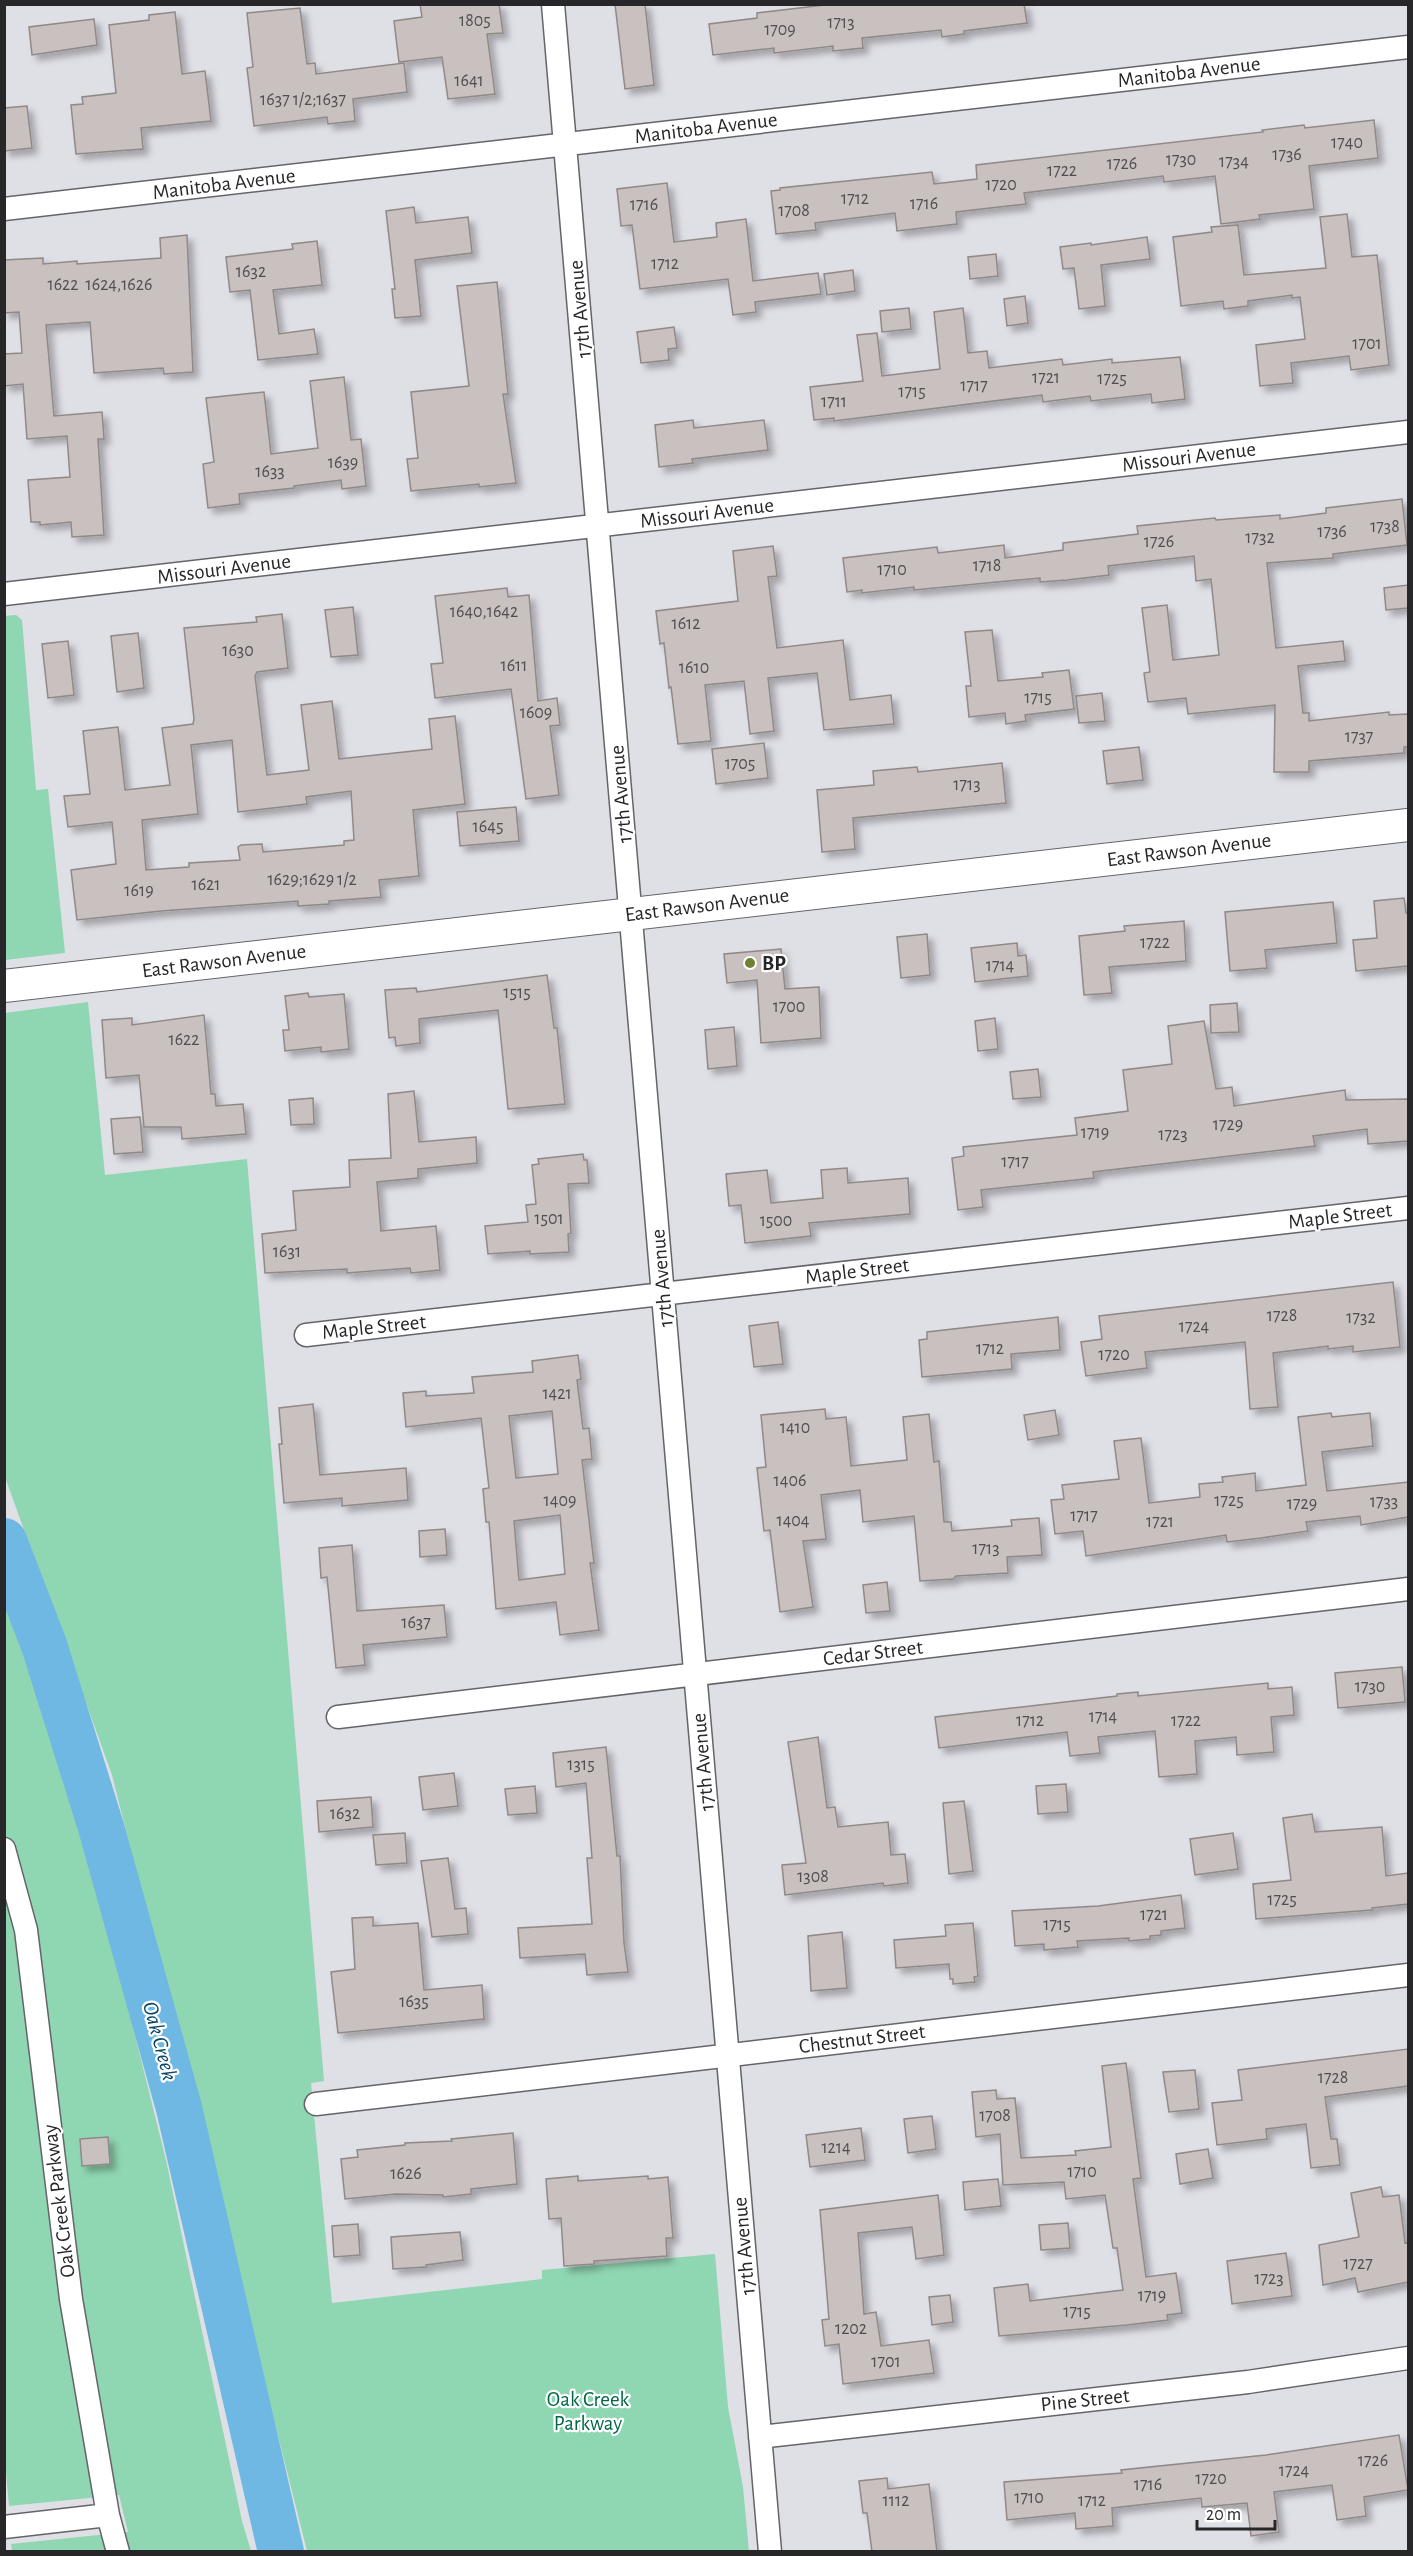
<svg xmlns="http://www.w3.org/2000/svg" width="1413" height="2556" viewBox="0 0 1413 2556" font-family="'Alegreya Sans',sans-serif">
  <style>
    .green { fill: #8fd6b2 }
    .lines { fill: none; stroke-linecap: round; stroke-linejoin: round }
    .river { stroke: #6fb8e3; stroke-width: 46 }
    .building { fill: #c9c1bf; stroke: #908987; stroke-width: 1.5; fill-rule: evenodd; filter: url(#shadow) }
    .minor-casing { stroke: #64646a; stroke-width: 25 }
    .secondary-casing { stroke: #64646a; stroke-width: 34 }
    .minor { stroke: #fff; stroke-width: 22 }
    .secondary { stroke: #fff; stroke-width: 32 }
    .poi-dot { fill: #6f8030; stroke: #fff; stroke-width: 2 }
    .labels { text-anchor: middle; dominant-baseline: central; stroke-width: 4.5; stroke-linejoin: round; paint-order: stroke }
    .number-label { font-size: 18px; fill: #504e4f }
    .street-label { font-size: 21px; fill: #27272a; stroke: #fff }
    .poi-label { font-size: 21px; font-weight: bold; fill: #27272a; stroke: #fff; text-anchor: start }
    .park-label { font-size: 21px; fill: #006845; stroke: #fff }
    .water-label { font-size: 22px; font-style: italic; fill: #094764; stroke: #fff }
  </style>
  <defs>
    <filter id="shadow"><feDropShadow dx="5.5" dy="5.5" stdDeviation="3" flood-color="#0004"/></filter>
  </defs>
  <rect width="100%" height="100%" fill="#dfdfe6"/>
  <!-- green -->
  <path class="green" d="M16 615 22 620 36 790 48 789 65 953 5 960 4 616Z
    M88 1002 105 1175 247 1159 324 2081 311 2083 332 2303 542 2279V2270L715 2254 728 2407 743 2487 749 2551H307L112 1775 5 1477V1013Z
    M4 1599 73 1787 166 2160 242 2521 251 2551H12L11 2544 128 2532 119 2495 9 2506 4 2449Z"/>
  <g class="lines">
    <!-- river -->
    <path class="river" d="M4 1541 44 1645 101 1827 179 2108 281 2552"/>
  </g>
  <!-- building -->
  <path class="building" d="M420 4H499L503 33 487 34 495 94 448 99 442 57 399 62 394 21 422 17Z
    M615 4H645L654 85 625 89Z
    M833 4H1024L1027 23 964 31V34L942 37 941 30 862 38 863 48 833 51V46L774 53V48L713 55 709 24 757 18V13Z
    M300 8 307 64 315 63 316 74 404 63 407 92 353 99 355 121 328 124 327 117 254 126 247 68 253 67 247 13Z
    M175 12 182 74 205 71 211 121 141 128 143 149 76 154 71 105 83 104 82 97 116 93 109 25 149 20V15Z
    M94 19 97 45 32 55 29 27Z
    M27 106 32 148 4 151V108Z
    M1374 120 1378 158 1309 166 1314 209 1259 215 1260 219 1221 224 1215 176 1164 182 1163 176 1024 193 1026 204 956 212 957 224 897 231 895 213 815 223 816 230 776 234 771 191 780 190V188L932 172 934 184 977 179 976 165 1263 132 1262 130 1304 125 1305 128Z
    M667 183 674 242 717 237 716 223 746 219 753 281 818 273 821 294 755 302 756 312 733 315 728 279 640 289 632 225 621 226 617 189Z
    M414 207 416 223 468 217 472 253 415 260 421 316 395 318 392 289H395L386 211Z
    M1347 214 1352 257 1377 255 1389 365 1351 370 1349 356 1291 363 1293 383 1260 386 1256 345 1305 339 1300 297 1292 298V295L1248 301V306L1224 309 1223 301 1181 306 1173 237 1212 232 1211 227 1238 225 1244 275 1326 268 1320 217Z
    M187 235 193 372 164 374 163 368 94 373 90 322 46 325 54 416 102 412 104 439H98L104 535 72 537 71 522 40 525V522H31L28 480 70 477 67 436 27 439 23 384 4 386V354L22 353 19 312 4 313V260L43 258V264L77 261V264L161 258 160 238Z
    M1147 237 1150 259 1101 265 1105 306 1079 309 1074 268 1063 269 1060 247 1091 243V245Z
    M317 241 322 285 273 290 279 334 314 329 318 354 258 360 250 290 230 292 226 257 293 249 292 244Z
    M996 254 998 276 970 279 968 257Z
    M853 270 855 291 827 295 824 274Z
    M497 282 508 394H503L516 483 479 487V484L411 491 407 459 418 458 411 392 469 386 457 286Z
    M1025 296 1028 323 1007 326 1004 299Z
    M909 308 911 329 882 332 880 311Z
    M963 308 968 353 987 351 989 368 1062 359 1063 365 1112 359V363L1180 357 1185 399 1152 403 1151 394 1091 401 1090 396 1043 402 1042 395 834 421V418L814 420 810 387 863 381 857 335 877 333 882 376 940 369 934 312Z
    M674 327 677 348 668 349 669 360 641 363 637 332Z
    M344 377 351 440 361 439 366 486 342 489 341 480 294 486V488L239 494 240 504 208 508 203 464 214 462 206 398 264 392 271 454 318 448 310 381Z
    M693 420 694 428 764 420 768 450 692 459 693 463 659 467 655 425Z
    M1402 499 1407 545 1333 554V558L1267 563 1276 648 1343 641 1345 661 1298 666 1303 713H1309V721L1389 712V715L1408 714V747H1404V753L1309 761V772H1274L1275 705 1188 714 1186 698 1148 702 1144 673 1150 672 1142 608 1167 605 1173 660 1219 655 1211 579 1196 581 1194 556 1108 566 1109 575 1067 580 1040 582V578L914 590V587L862 593V590L847 592 843 558 937 547 938 553 1004 545 1005 558 1063 550V543L1138 534 1137 526 1215 518 1216 520 1280 515V519L1326 513V508Z
    M773 546 777 576 768 577 777 648 843 640 850 700 891 695 894 724 824 730 817 673 768 678 774 731 750 734 744 681 705 685 711 741 678 744 671 687 669 688 664 643 660 644 656 611 738 601 733 551Z
    M1408 585V608L1386 610 1384 588Z
    M507 588 508 597 529 595 538 701 557 698 560 725 550 726 559 795 526 799 511 689 435 698 431 664 443 663 435 596Z
    M353 607 358 655 331 657 325 610Z
    M282 614 288 668 257 672 255 676 267 775 309 770 301 705 332 701 339 759 432 749 429 719 455 716 465 804 413 810 419 876 379 880 381 897 329 901V904L298 906V901L161 911 77 920 71 870 116 864 112 822 68 827 64 796 90 794 83 731 118 727 125 790 170 785 162 728 193 724 194 719 184 628 257 622 256 617ZM232 740 238 812 307 804 306 797 351 791 354 840 344 841V845L263 852 262 844 241 845 238 847 240 860 189 863V867L146 870 142 820 198 814 191 745Z
    M992 630 998 681 1043 677 1042 673 1069 670 1074 709 1025 715 1026 721 1006 724 1005 713 969 717 966 686H971L965 632Z
    M138 633 144 688 117 692 111 636Z
    M68 641 74 695 48 698 42 644Z
    M1102 693 1105 721 1079 723 1076 696Z
    M764 743 768 778 716 784 712 749Z
    M1139 747 1143 780 1107 784 1103 751Z
    M1002 763 1006 803 853 818 855 849 822 852 817 790 874 785 873 771 917 767 918 772Z
    M516 807 519 841 460 846 457 812Z
    M1404 898 1406 913H1408V966L1356 971 1353 940 1377 938 1374 901Z
    M1333 902 1337 943 1265 950 1267 968 1230 971 1225 912Z
    M1184 921 1186 961 1109 967 1112 993 1084 995 1079 936 1125 931 1124 926Z
    M927 934 930 975 901 978 897 937Z
    M1017 943 1018 956 1026 955 1028 976 975 982 971 948Z
    M781 949 785 989 819 987 821 1038 761 1043 757 980 727 983 724 954Z
    M547 975 554 1028H557L565 1104 508 1109 498 1010 419 1019 420 1043 396 1046 395 1037 389 1038 385 990 416 988 417 992Z
    M308 993 309 997 344 994 349 1049 321 1052V1047L285 1051 283 1030H289L285 996Z
    M1237 1003 1239 1032 1211 1033 1210 1005Z
    M204 1015 211 1094H215L216 1106 243 1104 246 1134 182 1139 181 1127H144L139 1075 106 1078 102 1020 132 1018V1025Z
    M995 1018 998 1049 978 1051 975 1021Z
    M1204 1021 1216 1089 1232 1087 1234 1106 1345 1090 1346 1100 1408 1099V1141L1368 1144 1367 1129 1313 1136 1315 1146 1093 1172 1094 1178 981 1190 983 1207 958 1210 952 1158 964 1156 963 1147 1077 1135 1075 1118 1128 1111 1123 1070 1172 1064 1168 1026Z
    M734 1027 737 1066 708 1069 705 1030Z
    M1038 1069 1041 1097 1013 1099 1010 1072Z
    M414 1091 419 1142 476 1137 477 1163 418 1169V1178L377 1182 381 1231 436 1226 440 1270 411 1273 410 1268 347 1273V1269L265 1273 262 1234 296 1230 293 1191 350 1187 349 1160 391 1158 388 1094Z
    M313 1098 314 1124 291 1125 289 1100Z
    M140 1117 143 1152 114 1154 111 1119Z
    M583 1154 584 1160H587L589 1183 568 1184 571 1233 568 1234 569 1252 530 1254V1251L488 1254 485 1226 528 1222 526 1205 536 1204 532 1165 539 1164 538 1159Z
    M847 1168 848 1183 908 1178 910 1214 809 1223 811 1236 745 1243 741 1205 729 1206 726 1174 767 1170 771 1203 823 1198 821 1170Z
    M1393 1282 1400 1347 1353 1352V1346L1328 1349V1346L1273 1353 1278 1407 1250 1409 1245 1342 1145 1352 1147 1368 1086 1376 1081 1342 1102 1339 1099 1316Z
    M1058 1317 1060 1350 1011 1354 1012 1369 922 1377 919 1340 927 1339V1332Z
    M778 1322 783 1364 754 1367 749 1326Z
    M578 1355 581 1379 577 1380 583 1429 589 1428 592 1459 582 1460 594 1563H590L599 1630 560 1635 556 1602 496 1609 489 1522H486L483 1489 489 1488 481 1418 406 1427 403 1393 426 1391V1396L474 1393 472 1377 533 1372 532 1361ZM552 1411 558 1474 516 1478 509 1416ZM560 1515 565 1574 519 1580 514 1521Z
    M313 1404 320 1475 406 1468 408 1500 342 1506V1498L284 1503 279 1444H282L279 1408Z
    M825 1409 826 1419 846 1417 851 1466 907 1460 903 1417 929 1414 934 1462 939 1461 944 1522H951L952 1531 1012 1526 1011 1520 1039 1518 1042 1555 1007 1557 1008 1573 956 1576 953 1579 920 1581 914 1516 863 1522 860 1490 821 1495 826 1539 803 1541 813 1607 780 1612 770 1530 764 1531 757 1468 766 1467 761 1415Z
    M1055 1410 1059 1435 1028 1440 1024 1415Z
    M1331 1413 1332 1417 1370 1413 1373 1446 1322 1452 1327 1491 1408 1482V1517L1361 1525 1360 1516 1306 1522 1308 1531 1261 1538 1227 1542 1226 1535 1086 1556 1083 1531 1055 1534 1051 1500 1064 1499 1062 1485 1119 1479 1114 1441 1141 1438 1149 1503 1200 1497 1199 1484 1223 1482 1222 1477 1255 1473 1256 1491 1306 1485 1298 1417Z
    M445 1529 447 1555 420 1557 419 1531Z
    M352 1545 357 1611 444 1605 447 1637 363 1645 365 1665 336 1668 327 1577 321 1578 319 1548Z
    M887 1582 890 1611 866 1613 863 1585Z
    M1402 1667 1405 1702 1338 1708 1335 1673Z
    M1268 1683V1689L1292 1687 1294 1715 1271 1717 1274 1752 1237 1755 1236 1737 1195 1741 1197 1774 1159 1777 1155 1731 1098 1737 1100 1753 1070 1756 1067 1732 939 1748 935 1717 1117 1696V1694L1138 1692V1696Z
    M818 1737 827 1808 835 1807 838 1827 888 1822 891 1855 905 1854 908 1883 884 1886 883 1883 785 1895 782 1865 806 1863 788 1742Z
    M606 1747 617 1856H620L624 1943 628 1972 587 1975 585 1954 520 1958 518 1928 592 1924 587 1858H592L586 1783 556 1787 553 1753Z
    M454 1773 458 1806 423 1810 419 1777Z
    M1066 1784 1068 1812 1038 1814 1036 1786Z
    M535 1786 537 1813 508 1815 505 1789Z
    M371 1797 373 1827 319 1832 317 1801Z
    M964 1801 973 1871 949 1874 943 1803Z
    M1312 1814 1315 1832 1382 1827 1386 1876 1408 1873V1904L1372 1908V1910L1256 1919 1253 1884 1291 1880 1283 1818Z
    M405 1833 407 1863 376 1865 373 1835Z
    M1233 1833 1238 1869 1195 1875 1190 1839Z
    M448 1858 455 1909 466 1908 468 1934 432 1937 421 1861Z
    M1181 1895 1185 1928 1161 1931V1935L1150 1936V1939L1129 1941V1938L1077 1941 1078 1947 1044 1950V1944L1015 1946 1012 1911 1098 1906Z
    M373 1917V1926L418 1923 424 1990 482 1985 484 2019 338 2033 331 1972 355 1969 352 1918Z
    M973 1923 978 1976 974 1977 975 1982 953 1984V1979H950L949 1964 896 1968 894 1940 946 1936 945 1925Z
    M842 1932 847 1988 811 1991 808 1936Z
    M1408 2049V2086L1325 2097 1331 2139H1337L1340 2165 1311 2168 1306 2124 1266 2129 1267 2139 1217 2145 1212 2103 1242 2100 1238 2070Z
    M1126 2063 1141 2178 1133 2179 1146 2277 1176 2273 1182 2313 1167 2315 1168 2320 1127 2325 999 2336 994 2288 1028 2284 1030 2301 1123 2290 1117 2248H1113L1105 2195 1066 2199 1064 2182 1003 2185 1000 2134 976 2137 972 2092 996 2090 997 2099 1015 2098 1021 2158 1076 2155 1075 2151 1111 2147 1102 2066Z
    M1195 2070 1199 2109 1169 2112 1163 2072Z
    M932 2116 936 2149 908 2153 904 2119Z
    M861 2128 865 2160 810 2167 806 2135Z
    M513 2133 517 2184 471 2189V2194L443 2197V2195L396 2194 345 2199 341 2159 358 2157 357 2150 405 2145V2143L452 2141 451 2139Z
    M108 2137 110 2164 82 2166 80 2139Z
    M1208 2149 1213 2178 1180 2184 1176 2154Z
    M578 2176V2181L648 2176V2179L668 2177 673 2238H666L667 2256 594 2261V2264L564 2266 561 2218 549 2219 546 2179Z
    M998 2179 1001 2206 965 2210 963 2182Z
    M1381 2187 1383 2197 1399 2195 1405 2243 1408 2242V2282L1358 2292 1355 2278 1323 2285 1319 2245 1359 2237 1351 2193Z
    M938 2195 944 2255 916 2259 912 2227 858 2233 864 2314 876 2312 881 2346 929 2340 934 2373 843 2384 839 2344 825 2346 822 2320 829 2319 820 2210Z
    M1068 2223 1070 2248 1041 2250 1039 2225Z
    M358 2224 360 2255 334 2257 332 2226Z
    M460 2232 463 2260 426 2265V2267L393 2269 391 2237Z
    M1286 2253 1292 2296 1232 2304 1227 2261Z
    M950 2295 953 2322 932 2325 929 2297Z
    M1399 2435 1408 2490 1364 2497 1366 2516 1337 2520 1332 2485 1274 2492 1279 2532 1251 2536 1247 2503 1202 2507 1201 2498 1112 2508 1113 2526 1076 2529 1075 2513 1007 2520 1004 2482 1122 2473 1121 2470 1266 2455Z
    M887 2478 888 2489 929 2484 937 2552H872L867 2513H863L859 2481Z"/>
  <g class="lines">
    <!-- minor casing -->
    <g class="minor-casing">
      <path id="minor" d="M553 4 770 2552
        M4 209 1408 47
        M4 594 1408 432
        M306 1335 1408 1208
        M338 1717 1408 1589
        M4 1849 26 1930 71 2299 108 2515 118 2552
        M316 2104 1408 1975
        M760 2437 1248 2382 1408 2358
        M4 2527 108 2515"/>
    </g>
    <!-- secondary casing -->
    <g class="secondary-casing">
      <path id="secondary" d="M4 986 1408 825"/>
    </g>
    <!-- minor -->
    <use href="#minor" class="minor"/>
    <!-- secondary -->
    <use href="#secondary" class="secondary"/>
  </g>
  <!-- markers -->
  <circle class="poi-dot" cx="750" cy="963" r="6"/>
  <g class="labels">
    <!-- number labels -->
    <g class="number-label">
      <text x="475" y="21">1805</text>
      <text x="841" y="23">1713</text>
      <text x="780" y="30">1709</text>
      <text x="469" y="81">1641</text>
      <text x="303" y="100">1637 1/2;1637</text>
      <text x="1347" y="143">1740</text>
      <text x="1287" y="155">1736</text>
      <text x="1181" y="160">1730</text>
      <text x="1234" y="162">1734</text>
      <text x="1122" y="164">1726</text>
      <text x="1062" y="171">1722</text>
      <text x="1001" y="185">1720</text>
      <text x="855" y="199">1712</text>
      <text x="924" y="204">1716</text>
      <text x="644" y="205">1716</text>
      <text x="794" y="211">1708</text>
      <text x="665" y="264">1712</text>
      <text x="251" y="272">1632</text>
      <text x="63" y="285">1622</text>
      <text x="119" y="285">1624,1626</text>
      <text x="1367" y="344">1701</text>
      <text x="1046" y="378">1721</text>
      <text x="1112" y="379">1725</text>
      <text x="974" y="386">1717</text>
      <text x="912" y="392">1715</text>
      <text x="834" y="402">1711</text>
      <text x="343" y="463">1639</text>
      <text x="270" y="472">1633</text>
      <text x="1385" y="527">1738</text>
      <text x="1332" y="532">1736</text>
      <text x="1260" y="538">1732</text>
      <text x="1159" y="542">1726</text>
      <text x="987" y="566">1718</text>
      <text x="892" y="570">1710</text>
      <text x="484" y="612">1640,1642</text>
      <text x="686" y="624">1612</text>
      <text x="238" y="651">1630</text>
      <text x="514" y="666">1611</text>
      <text x="694" y="668">1610</text>
      <text x="1038" y="698">1715</text>
      <text x="536" y="713">1609</text>
      <text x="1359" y="737">1737</text>
      <text x="740" y="764">1705</text>
      <text x="967" y="785">1713</text>
      <text x="488" y="827">1645</text>
      <text x="312" y="880">1629;1629 1/2</text>
      <text x="206" y="885">1621</text>
      <text x="139" y="891">1619</text>
      <text x="1155" y="943">1722</text>
      <text x="1000" y="966">1714</text>
      <text x="517" y="993">1515</text>
      <text x="789" y="1007">1700</text>
      <text x="184" y="1040">1622</text>
      <text x="1228" y="1125">1729</text>
      <text x="1095" y="1133">1719</text>
      <text x="1173" y="1135">1723</text>
      <text x="1015" y="1162">1717</text>
      <text x="549" y="1219">1501</text>
      <text x="776" y="1221">1500</text>
      <text x="287" y="1252">1631</text>
      <text x="1282" y="1316">1728</text>
      <text x="1361" y="1318">1732</text>
      <text x="1194" y="1327">1724</text>
      <text x="990" y="1349">1712</text>
      <text x="1114" y="1355">1720</text>
      <text x="557" y="1394">1421</text>
      <text x="795" y="1428">1410</text>
      <text x="790" y="1481">1406</text>
      <text x="560" y="1501">1409</text>
      <text x="1229" y="1501">1725</text>
      <text x="1384" y="1502">1733</text>
      <text x="1302" y="1504">1729</text>
      <text x="1084" y="1516">1717</text>
      <text x="793" y="1521">1404</text>
      <text x="1160" y="1522">1721</text>
      <text x="986" y="1549">1713</text>
      <text x="416" y="1623">1637</text>
      <text x="1370" y="1687">1730</text>
      <text x="1103" y="1717">1714</text>
      <text x="1030" y="1721">1712</text>
      <text x="1186" y="1721">1722</text>
      <text x="581" y="1765">1315</text>
      <text x="345" y="1814">1632</text>
      <text x="813" y="1877">1308</text>
      <text x="1282" y="1900">1725</text>
      <text x="1154" y="1915">1721</text>
      <text x="1057" y="1925">1715</text>
      <text x="414" y="2002">1635</text>
      <text x="1333" y="2078">1728</text>
      <text x="995" y="2116">1708</text>
      <text x="836" y="2148">1214</text>
      <text x="1082" y="2172">1710</text>
      <text x="406" y="2174">1626</text>
      <text x="1358" y="2264">1727</text>
      <text x="1269" y="2279">1723</text>
      <text x="1152" y="2296">1719</text>
      <text x="1077" y="2312">1715</text>
      <text x="851" y="2329">1202</text>
      <text x="886" y="2362">1701</text>
      <text x="1373" y="2461">1726</text>
      <text x="1294" y="2471">1724</text>
      <text x="1211" y="2479">1720</text>
      <text x="1148" y="2485">1716</text>
      <text x="1029" y="2498">1710</text>
      <text x="896" y="2501">1112</text>
      <text x="1092" y="2501">1712</text>
    </g>
    <!-- street labels -->
    <g class="street-label">
      <text transform="translate(1189 72) rotate(-7)">Manitoba Avenue</text>
      <text transform="translate(706 128) rotate(-7)">Manitoba Avenue</text>
      <text transform="translate(224 184) rotate(-7)">Manitoba Avenue</text>
      <text transform="translate(580 309) rotate(-95)">17th Avenue</text>
      <text transform="translate(1189 457) rotate(-7)">Missouri Avenue</text>
      <text transform="translate(707 513) rotate(-7)">Missouri Avenue</text>
      <text transform="translate(224 569) rotate(-7)">Missouri Avenue</text>
      <text transform="translate(621 794) rotate(-95)">17th Avenue</text>
      <text transform="translate(1189 850) rotate(-7)">East Rawson Avenue</text>
      <text transform="translate(707 905) rotate(-7)">East Rawson Avenue</text>
      <text transform="translate(224 961) rotate(-7)">East Rawson Avenue</text>
      <text transform="translate(1340 1216) rotate(-7)">Maple Street</text>
      <text transform="translate(857 1271) rotate(-7)">Maple Street</text>
      <text transform="translate(662 1278) rotate(-95)">17th Avenue</text>
      <text transform="translate(374 1327) rotate(-6)">Maple Street</text>
      <text transform="translate(873 1653) rotate(-7)">Cedar Street</text>
      <text transform="translate(703 1762) rotate(-95)">17th Avenue</text>
      <text transform="translate(862 2039) rotate(-7)">Chestnut Street</text>
      <text transform="translate(59 2201) rotate(-97)">Oak Creek Parkway</text>
      <text transform="translate(744 2246) rotate(-95)">17th Avenue</text>
      <text transform="translate(1085 2400) rotate(-6)">Pine Street</text>
    </g>
    <!-- poi labels -->
    <g class="poi-label">
      <text x="762" y="963">BP</text>
    </g>
    <!-- park labels -->
    <g class="park-label">
      <text x="588" y="2399">Oak Creek<tspan x="588" dy="24">Parkway</tspan></text>
    </g>
    <!-- water labels -->
    <g class="water-label">
      <text transform="translate(160 2041) rotate(75)">Oak Creek</text>
    </g>
  </g>
  <!-- border -->
  <rect width="1413" height="2556" fill="none" stroke="#27272a" stroke-width="12"/>
  <!-- scale -->
  <path d="M1197 2520v9h78v-9" fill="none" stroke="#27272a" stroke-width="3"/>
  <text x="1206" y="2520" font-size="18" fill="#27272a" stroke="#ffffff" stroke-width="4.5" paint-order="stroke">20 m</text>
</svg>
